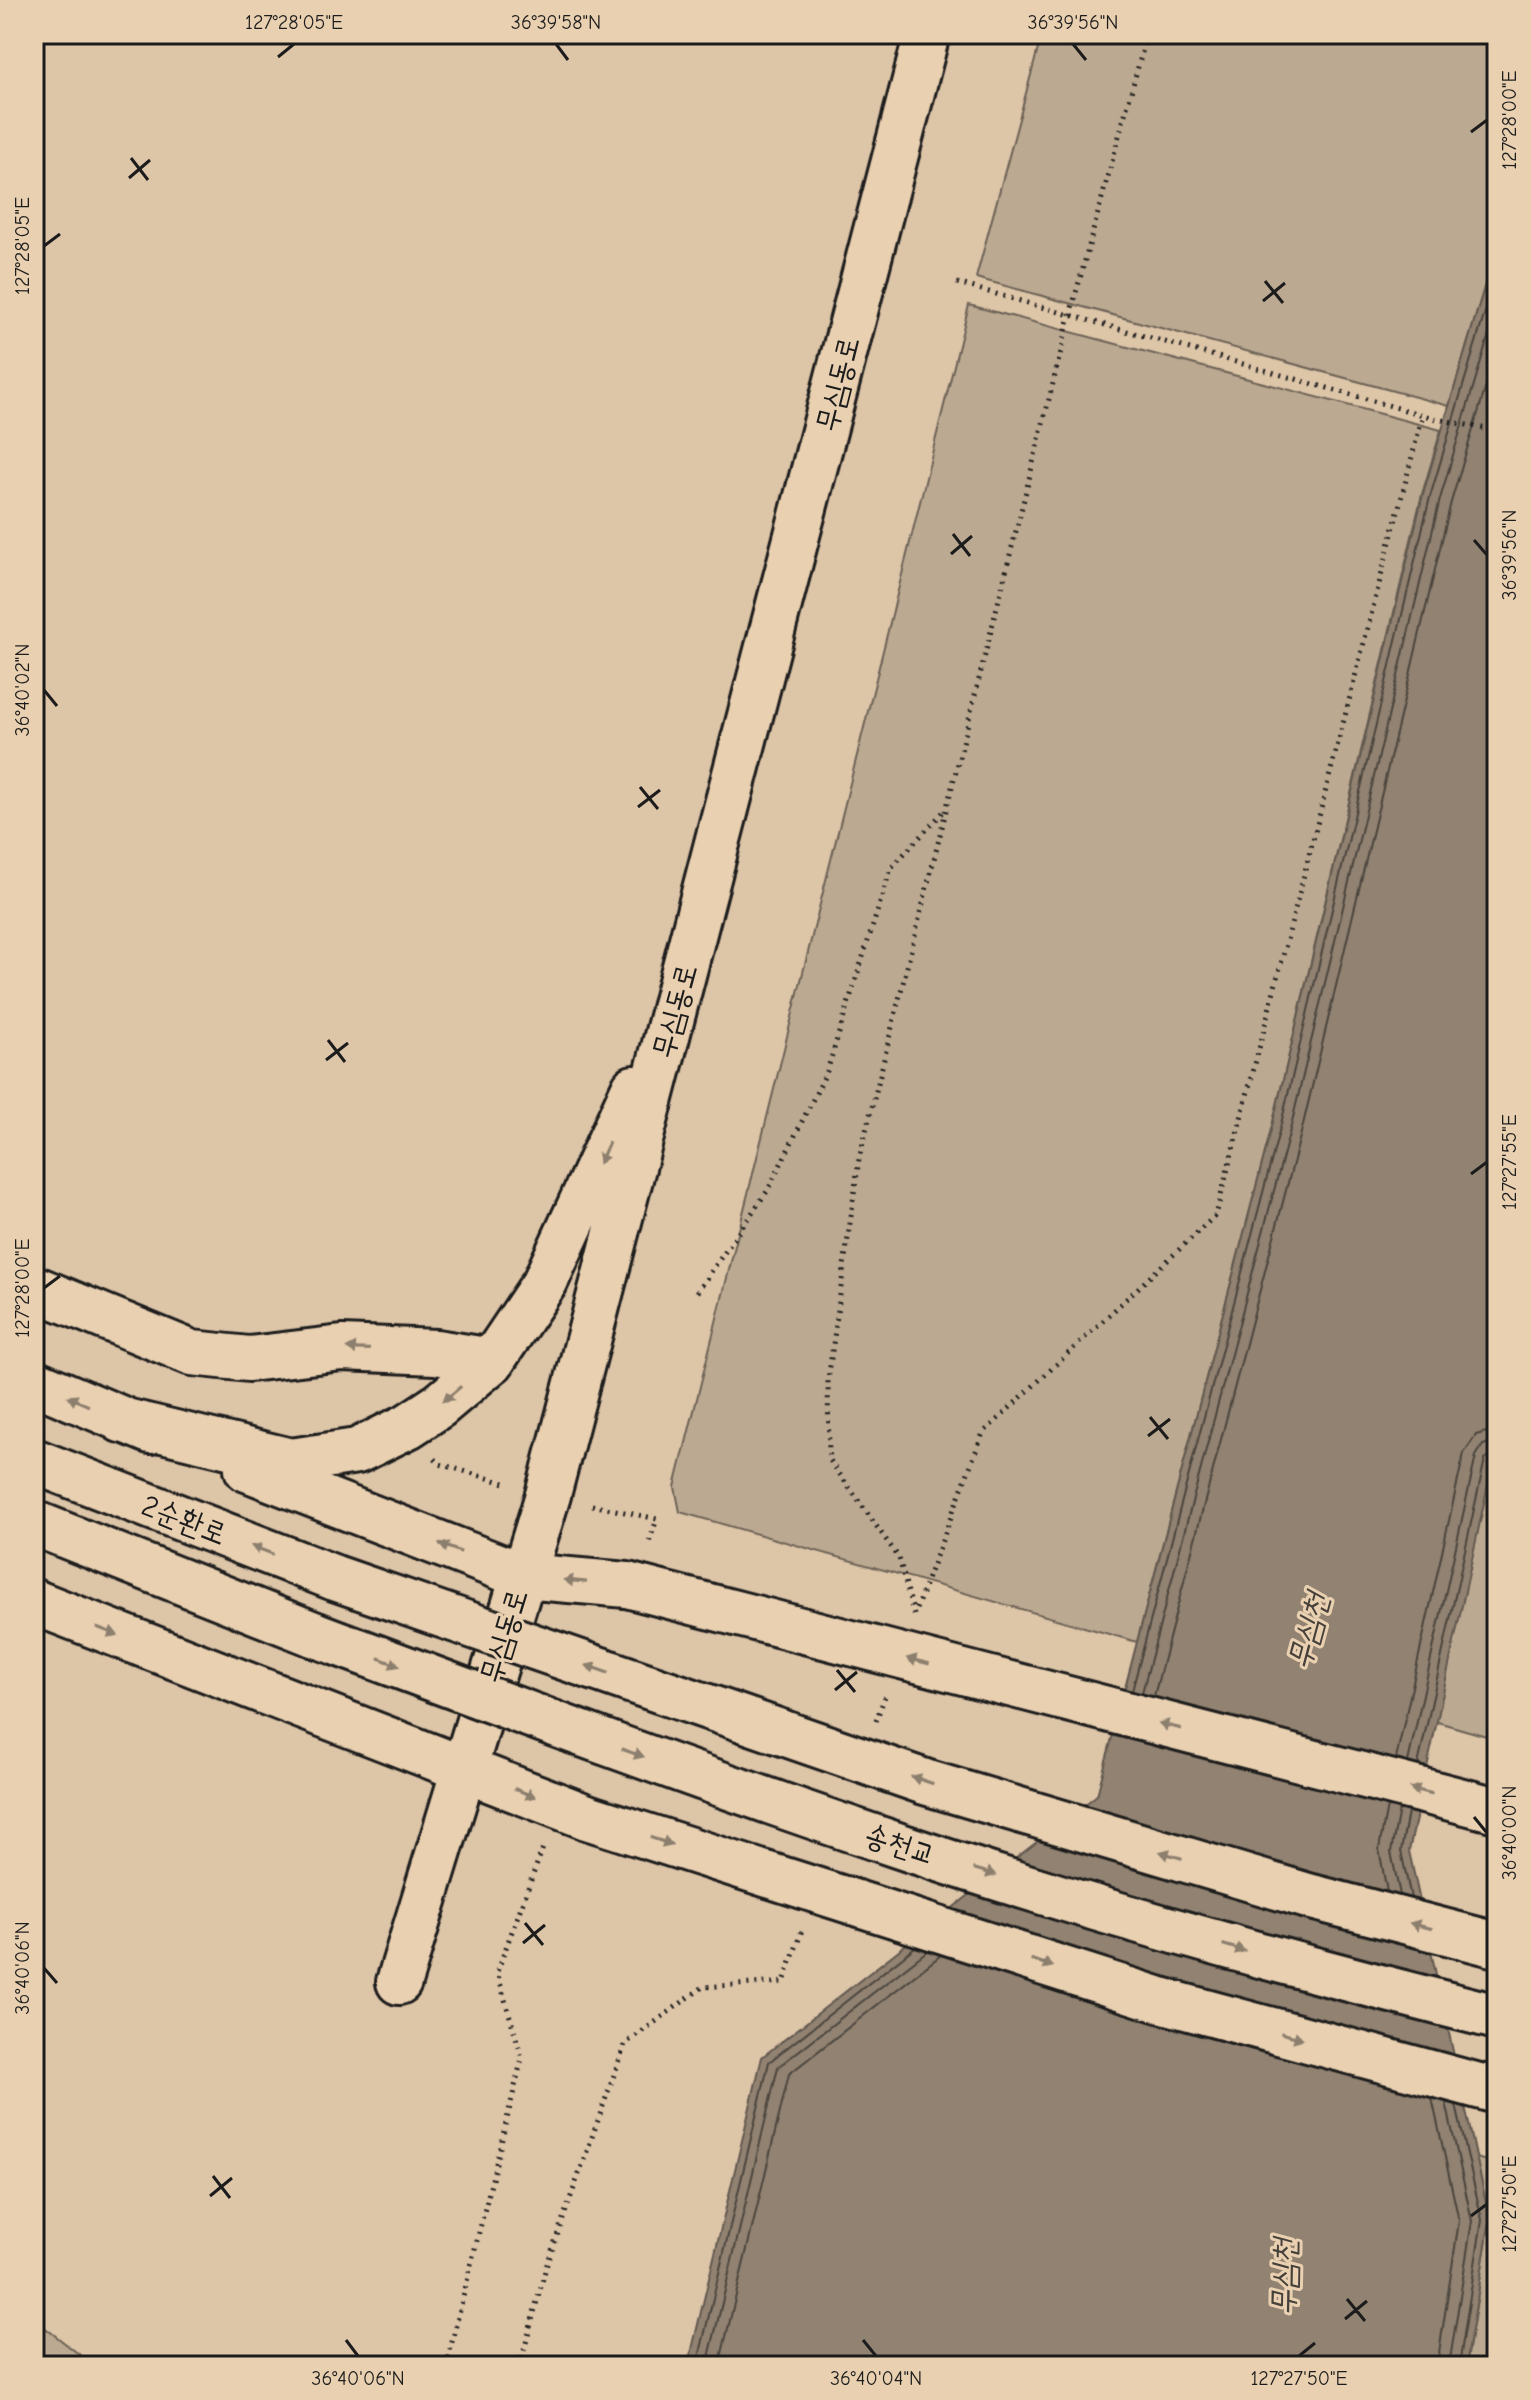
<svg xmlns="http://www.w3.org/2000/svg" width="1531" height="2400" viewBox="0 0 1531 2400" font-family="'Comic Neue','Poor Story',sans-serif">
  <style>
    .green { fill: #bca991; stroke: #6c6256; stroke-width: 2 }
    .water { fill: #918271; stroke: #62594f; stroke-width: 2 }
    .lines { fill: none; stroke-linecap: round; stroke-linejoin: round }
    .shore { stroke: #4b453e; stroke-width: 2 }
    .street-casing { stroke: #1c1c1c; stroke-width: 50 }
    .secondary-casing { stroke: #1c1c1c; stroke-width: 50 }
    .path { stroke: #1c1c1c; stroke-width: 5; stroke-dasharray: 2 6; stroke-linecap: butt }
    .street { stroke: #e9d0b1; stroke-width: 44 }
    .secondary { stroke: #e9d0b1; stroke-width: 44 }
    .secondary-bridge-casing { stroke: #1c1c1c; stroke-width: 50; stroke-linecap: butt }
    .secondary-bridge { stroke: #e9d0b1; stroke-width: 44 }
    .oneway { fill: #8d7f6e }
    .ticks { fill: none; stroke: #1c1c1c; stroke-width: 3 }
    .labels { text-anchor: middle; dominant-baseline: central; stroke-width: 6; stroke-linejoin: round; paint-order: stroke }
    .street-label { font-size: 30px; fill: #1c1c1c; stroke: #e9d0b1 }
    .water-label { font-size: 32px; font-style: italic; fill: #45403a; stroke: #e9d0b1 }
    .neatline { fill: none; stroke: #1c1c1c; stroke-width: 3 }
    .ticks-label { font-size: 20px; text-anchor: middle; fill: #1c1c1c }
  </style>
  <rect width="100%" height="100%" fill="#ddc5a8"/>
  <filter id="ink" filterUnits="userSpaceOnUse"><feTurbulence type="fractalNoise" baseFrequency=".0125" numOctaves="2"/><feDisplacementMap in="SourceGraphic" scale="16" xChannelSelector="R" yChannelSelector="G"/><feConvolveMatrix kernelMatrix="1 2 1 2 8 2 1 2 1" color-interpolation-filters="sRGB"/></filter>
  <g filter="url(#ink)">
    <!-- green -->
    <path class="green" d="M1042 34H1497V244L1449 406 976 278Z
      M969 305 1441 430 1422 494 1273 1122 1137 1642 680 1512 675 1487Z
      M1497 1443V1729L1490 1737 1434 1721Z
      M1476 2158 1497 2164V2366H1466L1490 2220Z
      M34 2319 94 2366H34Z"/>
    <!-- water -->
    <path class="water" d="M1497 244V1443L1409 1851 1490 2220 1466 2366H688L762 2057 1097 1795 1273 1122 1423 494Z"/>
    <g class="lines">
      <!-- shore -->
      <path class="shore" d="M1132 1691 1281 1124 1430 497 1497 272
        M1142 1693 1291 1126 1440 499 1497 307
        M1154 1696 1302 1129 1451 502 1497 350
        M1396 1759 1464 1453 1476 1435 1497 1429
        M1408 1762 1476 1456 1483 1445 1497 1441
        M1418 1765 1485 1459 1497 1451
        M1387 1806 1379 1849 1387 1892
        M1399 1809 1391 1852 1400 1895
        M1408 1812 1401 1851 1411 1898
        M1432 2098 1459 2221 1437 2366
        M1446 2102 1472 2221 1449 2366
        M1456 2105 1482 2220 1459 2366
        M697 2366 769 2062 915 1947
        M707 2366 778 2067 927 1951
        M719 2366 789 2074 941 1955"/>
      <!-- street casing -->
      <g class="street-casing">
        <path id="street" d="M34 1288 192 1353 249 1359 342 1348 436 1352 492 1361"/>
      </g>
      <!-- secondary casing -->
      <g class="secondary-casing">
        <path id="secondary" d="M34 1382 150 1431
          M121 1420 291 1461 357 1451 408 1426 440 1405 492 1361 545 1282 634 1088
          M34 1461 335 1578
          M247 1469 523 1576 627 1585
          M34 1523 316 1635
          M34 1602 587 1817
          M399 1982 548 1495 927 34"/>
      </g>
      <!-- path -->
      <path class="path" d="M957 283 1437 419 1497 431
        M697 1292 768 1190 827 1071 891 868 945 810
        M435 1459 440 1464 508 1484
        M592 1505 657 1519 648 1545
        M916 1609 983 1433 1216 1215 1423 414
        M914 1615 899 1558 829 1459 828 1380 859 1159 1070 315 1147 34
        M876 1721 885 1696
        M446 2366 522 2058 497 1972 544 1845
        M520 2366 546 2267 625 2044 703 1987 784 1982 802 1930"/>
      <!-- street -->
      <use href="#street" class="street"/>
      <!-- secondary -->
      <use href="#secondary" class="secondary"/>
      <!-- secondary-bridge casing -->
      <g class="secondary-bridge-casing">
        <path id="secondary-bridge" d="M335 1578 925 1782 1308 1896 1497 1945
          M627 1585 1497 1810
          M316 1635C511 1708 706 1781 903 1847 1098 1913 1297 1967 1497 2017
          M587 1817 1157 1999 1497 2091"/>
      </g>
      <!-- secondary-bridge -->
      <use href="#secondary-bridge" class="secondary-bridge"/>
    </g>
    <!-- one-way arrows -->
    <defs><path id="oneway-solid" d="M-6-.8H1V-3.2L6.5 0L1 3.2V.8H-6Z" transform="scale(2)"/></defs>
    <g class="oneway">
      <use href="#oneway-solid" transform="translate(604 1153) rotate(115)"/>
      <use href="#oneway-solid" transform="translate(358 1349) rotate(-178)"/>
      <use href="#oneway-solid" transform="translate(452 1394) rotate(140)"/>
      <use href="#oneway-solid" transform="translate(78 1401) rotate(-156)"/>
      <use href="#oneway-solid" transform="translate(450 1548) rotate(-159)"/>
      <use href="#oneway-solid" transform="translate(262 1550) rotate(-159)"/>
      <use href="#oneway-solid" transform="translate(575 1581) rotate(-175)"/>
      <use href="#oneway-solid" transform="translate(107 1631) rotate(21)"/>
      <use href="#oneway-solid" transform="translate(918 1661) rotate(-166)"/>
      <use href="#oneway-solid" transform="translate(389 1662) rotate(21)"/>
      <use href="#oneway-solid" transform="translate(597 1669) rotate(-161)"/>
      <use href="#oneway-solid" transform="translate(1170 1726) rotate(-166)"/>
      <use href="#oneway-solid" transform="translate(633 1753) rotate(19)"/>
      <use href="#oneway-solid" transform="translate(922 1780) rotate(-162)"/>
      <use href="#oneway-solid" transform="translate(1421 1791) rotate(-166)"/>
      <use href="#oneway-solid" transform="translate(525 1793) rotate(22)"/>
      <use href="#oneway-solid" transform="translate(661 1841) rotate(18)"/>
      <use href="#oneway-solid" transform="translate(1171 1855) rotate(-163)"/>
      <use href="#oneway-solid" transform="translate(985 1872) rotate(17)"/>
      <use href="#oneway-solid" transform="translate(1421 1926) rotate(-166)"/>
      <use href="#oneway-solid" transform="translate(1234 1948) rotate(17)"/>
      <use href="#oneway-solid" transform="translate(1042 1963) rotate(18)"/>
      <use href="#oneway-solid" transform="translate(1292 2036) rotate(15)"/>
    </g>
  </g>
  <!-- ticks -->
  <path class="ticks" d="M556 44 568 60M1073 44 1086 60M278 57 294 44M1471 132 1487 120M131 158 148 180M129 178 150 160M44 246 60 234M1265 281 1283 303M1263 301 1285 283M953 534 970 556M1474 540 1487 555M951 554 972 536M44 690 57 706M640 787 658 809M638 807 660 790M328 1040 345 1062M326 1060 348 1043M1471 1174 1487 1162M44 1288 60 1276M1150 1417 1168 1439M1148 1436 1170 1419M837 1670 855 1692M835 1690 857 1672M1474 1817 1487 1833M525 1923 543 1945M523 1943 545 1925M44 1968 57 1983M213 2176 230 2198M210 2196 232 2178M1471 2216 1487 2204M1347 2299 1365 2321M1345 2319 1367 2301M346 2340 358 2356M863 2340 876 2356M1299 2356 1315 2343"/>
  <g class="labels">
    <!-- street labels -->
    <g class="street-label">
      <text transform="translate(838 384) rotate(-76)">무심동로</text>
      <text transform="translate(675 1011) rotate(-75)">무심동로</text>
      <text transform="translate(184 1520) rotate(21)">2순환로</text>
      <text transform="translate(504 1636) rotate(-73)">무심동로</text>
      <text transform="translate(900 1845) rotate(18)">송천교</text>
    </g>
    <!-- water labels -->
    <g class="water-label">
      <text transform="translate(1308 1631) rotate(-75)">무심천</text>
      <text transform="translate(1284 2277) rotate(-89)">무심천</text>
    </g>
  </g>
  <!-- margin -->
  <rect width="1531" height="2400" fill="none" stroke="#e9d0b1" stroke-width="88"/>
  <rect x="44" y="44" width="1443" height="2312" class="neatline"/>
  <g class="ticks-label">
    <text x="294" y="29">127°28'05"E</text>
    <text x="556" y="29">36°39'58"N</text>
    <text x="1073" y="29">36°39'56"N</text>
    <text transform="translate(1509 120) rotate(-90)" y="7">127°28'00"E</text>
    <text transform="translate(22 246) rotate(-90)" y="7">127°28'05"E</text>
    <text transform="translate(1509 555) rotate(-90)" y="7">36°39'56"N</text>
    <text transform="translate(22 690) rotate(-90)" y="7">36°40'02"N</text>
    <text transform="translate(1509 1162) rotate(-90)" y="7">127°27'55"E</text>
    <text transform="translate(22 1288) rotate(-90)" y="7">127°28'00"E</text>
    <text transform="translate(1509 1833) rotate(-90)" y="7">36°40'00"N</text>
    <text transform="translate(22 1968) rotate(-90)" y="7">36°40'06"N</text>
    <text transform="translate(1509 2204) rotate(-90)" y="7">127°27'50"E</text>
    <text x="358" y="2385">36°40'06"N</text>
    <text x="876" y="2385">36°40'04"N</text>
    <text x="1299" y="2385">127°27'50"E</text>
  </g>
</svg>
